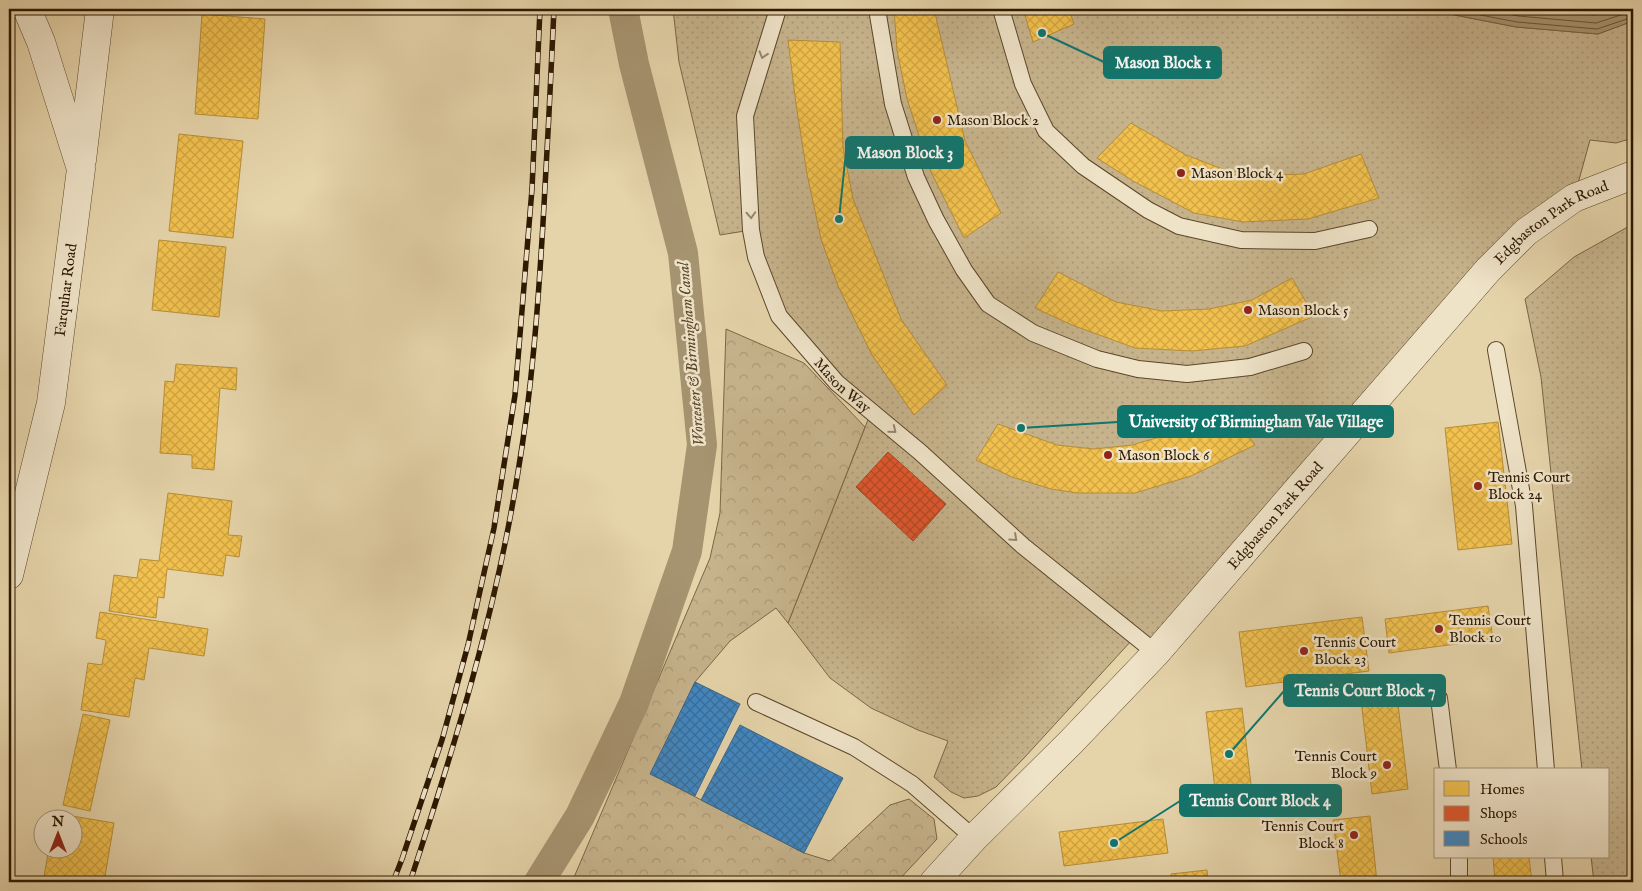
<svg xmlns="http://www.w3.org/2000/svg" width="1642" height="891" viewBox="0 0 1642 891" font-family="'IM FELL English',serif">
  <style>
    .grass { fill: url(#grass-dots); stroke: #7a6646 }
    .forest { fill: url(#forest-crowns); stroke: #7a6646 }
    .water { fill: #a69370; stroke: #766243 }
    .homes { fill: url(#homes-cross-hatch); stroke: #b78e37 }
    .shops { fill: url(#shops-cross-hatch); stroke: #ad4420 }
    .schools { fill: url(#schools-cross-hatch); stroke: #3a668a }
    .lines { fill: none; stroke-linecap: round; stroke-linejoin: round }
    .shore { stroke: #6a5638; stroke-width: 1 }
    .canal { stroke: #a69370; stroke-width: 30 }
    .service-casing { stroke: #5b472a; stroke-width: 18 }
    .minor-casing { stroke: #5b472a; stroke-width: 29 }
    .tertiary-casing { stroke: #5b472a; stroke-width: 29 }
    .service { stroke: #eee2c7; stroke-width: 16 }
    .minor { stroke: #eee2c7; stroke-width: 28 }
    .tertiary { stroke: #eee2c7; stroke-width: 28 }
    .rail-casing { stroke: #2d1800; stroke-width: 5.5 }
    .rail { stroke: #eee2c7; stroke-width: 4; stroke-dasharray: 11; stroke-linecap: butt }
    .oneway { stroke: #97876d }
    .poi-dot { fill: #8f2418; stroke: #eee2c7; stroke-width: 2 }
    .labels { text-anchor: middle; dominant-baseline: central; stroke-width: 5; stroke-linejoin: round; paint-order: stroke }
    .poi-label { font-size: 15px; fill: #2d1800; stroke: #eee2c7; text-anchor: start }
    .street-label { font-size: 15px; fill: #2d1800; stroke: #eee2c7 }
    .water-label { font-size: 16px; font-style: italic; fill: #5d492d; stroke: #eee2c7 }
    .leader { fill: none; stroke: #0f766e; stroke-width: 2 }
    .callout-dot { fill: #0f766e; stroke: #eee2c7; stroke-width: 2 }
    .callout { fill: #0f766e; stroke: #0f766e; stroke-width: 2 }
    .callout-label { font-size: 16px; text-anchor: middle; font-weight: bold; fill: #fff }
  </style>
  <defs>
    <pattern id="grass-dots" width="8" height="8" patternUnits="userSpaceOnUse" patternTransform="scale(1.25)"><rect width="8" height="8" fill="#c6b38c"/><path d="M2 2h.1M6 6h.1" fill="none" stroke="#a97" stroke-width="1.8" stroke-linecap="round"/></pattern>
    <pattern id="forest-crowns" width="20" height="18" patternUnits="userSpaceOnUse" patternTransform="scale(1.25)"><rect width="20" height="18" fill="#c6b38c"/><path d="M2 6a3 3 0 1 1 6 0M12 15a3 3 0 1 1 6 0" fill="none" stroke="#a97"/></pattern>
    <pattern id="homes-cross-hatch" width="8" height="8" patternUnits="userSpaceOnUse" patternTransform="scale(1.25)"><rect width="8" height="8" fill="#f2c14e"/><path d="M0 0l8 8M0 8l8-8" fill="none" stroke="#d0a542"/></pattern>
    <pattern id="shops-cross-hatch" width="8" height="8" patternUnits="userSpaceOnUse" patternTransform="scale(1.25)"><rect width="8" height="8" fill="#e4572e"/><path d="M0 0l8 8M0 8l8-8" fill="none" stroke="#b94725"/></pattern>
    <pattern id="schools-cross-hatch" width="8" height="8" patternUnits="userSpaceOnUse" patternTransform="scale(1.25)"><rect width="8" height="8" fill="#3f88c5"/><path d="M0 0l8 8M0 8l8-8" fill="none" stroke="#356e9e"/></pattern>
  </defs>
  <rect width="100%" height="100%" fill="#e5d3a9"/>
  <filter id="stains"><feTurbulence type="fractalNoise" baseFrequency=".004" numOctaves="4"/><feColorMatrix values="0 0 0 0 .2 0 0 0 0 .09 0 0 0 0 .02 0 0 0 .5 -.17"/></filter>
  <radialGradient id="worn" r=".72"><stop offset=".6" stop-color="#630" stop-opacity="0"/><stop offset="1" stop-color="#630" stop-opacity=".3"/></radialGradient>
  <!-- grass -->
  <path class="grass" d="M673 9H1424L1516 27 1598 34 1633 21V138L1616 143 1590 140 1574 198 1526 232 1156 653 1132 640 1024 758 996 787 978 796 964 798 951 792 934 777 948 741 918 730 871 708 830 678 788 623 871 412 779 316 751 230 720 235 679 62Z
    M1633 224V882H1594L1591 857H1608V770H1582L1541 377 1525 299 1574 257Z"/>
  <!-- forest -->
  <path class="forest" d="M726 329 804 363 865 427 788 623 776 608 730 641 695 682 651 774 804 853 830 861 890 805 909 799 934 819 937 839 897 882H572L710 558 720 513Z"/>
  <!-- water -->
  <path class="water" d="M1424 9H1633V21L1598 34 1516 27Z"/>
  <!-- homes -->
  <path class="homes" d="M894 9H934L965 141 1001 213 964 238 931 172 907 99 897 50Z
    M1023 9H1069L1074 24 1033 42Z
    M202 14 265 19 258 119 195 114Z
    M788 40 840 42 843 147 853 199 901 319 947 385 914 415 872 355 838 286 821 239 807 174 796 104Z
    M1131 123 1186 155 1228 171 1276 175 1304 174 1361 154 1379 198 1308 219 1243 222 1194 213 1133 181 1097 158Z
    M179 134 243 141 233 238 169 231Z
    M159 240 226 247 219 317 152 310Z
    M1058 272 1116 302 1162 311 1209 309 1252 300 1292 278 1314 316 1245 346 1192 351 1135 348 1072 325 1035 308Z
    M176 364 237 368 236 390 220 388 214 470 192 468V455L160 453 165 381 174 382Z
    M1228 406 1255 445 1191 476 1135 493H1078L1051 489 1012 477 976 460 998 424 1057 445 1094 449 1132 445 1177 432Z
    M1498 422 1512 544 1458 550 1445 428Z
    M168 493 232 501 228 535 242 536 239 557 226 555 223 576 167 569 164 598 158 597 156 618 109 611 114 575 137 578 140 559 159 561Z
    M1488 606 1493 639 1389 653 1385 619Z
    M100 612 208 629 204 656 149 648 144 680 135 678 129 717 81 710 88 663 102 665 106 640 96 638Z
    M1362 617 1369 671 1246 687 1239 632Z
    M1396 687 1408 789 1372 794 1360 691Z
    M1242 708 1254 810 1218 815 1206 712Z
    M83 714 110 720 90 811 63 805Z
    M54 813 114 823 104 882H43L49 848H72V818H54Z
    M1370 816 1377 882H1341L1333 820Z
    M1163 819 1168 853 1064 866 1059 832Z
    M1493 857H1529L1532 882H1495Z
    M1207 870 1208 882H1172L1171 874Z"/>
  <!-- shops -->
  <path class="shops" d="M888 452 946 504 913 541 856 487Z"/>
  <!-- schools -->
  <path class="schools" d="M695 682 740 704 695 796 650 774Z
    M740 725 843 778 804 853 701 800Z"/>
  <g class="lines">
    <!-- shore -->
    <path class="shore" d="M1449 9 1517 22 1597 29 1633 17
      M1481 9 1518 16 1596 23 1633 11
      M1520 9 1595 15 1613 9"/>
    <!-- canal -->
    <path class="canal" d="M539 882 580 816 634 703 687 551 702 445 683 253 634 64 623 9"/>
    <!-- service casing -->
    <g class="service-casing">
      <g id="service">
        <path id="s1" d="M778 9 745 116 751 230 756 257 779 316 837 383 920 452 1023 546 1156 653"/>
        <path d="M877 9 893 104 916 177 936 220 964 270 988 304 1033 333 1097 359 1138 369 1187 374 1250 367 1304 351"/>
        <path d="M1001 9 1023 84 1046 131 1083 166 1148 210 1179 226 1241 240 1315 241 1369 229"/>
        <path d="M1496 350 1524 506 1546 770"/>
        <path d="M1439 698 1448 770"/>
        <path d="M756 702 854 747 912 784 974 838"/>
        <path d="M1553 857 1555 882"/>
        <path d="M1459 882V857"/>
      </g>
    </g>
    <!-- minor casing -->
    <g class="minor-casing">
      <g id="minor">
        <path d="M82 160 100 9"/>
        <path id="s2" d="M9 575 51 403 81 169 41 42 27 9"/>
      </g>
    </g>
    <!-- tertiary casing -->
    <g class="tertiary-casing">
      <g id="tertiary">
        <path id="s3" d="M934 882 974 838 1071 742 1156 653 1488 270 1526 232 1574 198 1633 175"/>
      </g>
    </g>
    <!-- service -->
    <use href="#service" class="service"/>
    <!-- minor -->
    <use href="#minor" class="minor"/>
    <!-- tertiary -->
    <use href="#tertiary" class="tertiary"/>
    <!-- rail casing -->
    <g class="rail-casing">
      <path id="rail" d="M393 882 402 859 442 740 468 645 494 528 515 395 532 189 540 9
        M410 882C454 748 496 612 518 472 532 389 538 307 543 223 547 152 551 80 554 9"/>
    </g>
    <!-- rail -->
    <use href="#rail" class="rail"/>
  </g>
  <!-- one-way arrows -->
  <defs><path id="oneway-chevron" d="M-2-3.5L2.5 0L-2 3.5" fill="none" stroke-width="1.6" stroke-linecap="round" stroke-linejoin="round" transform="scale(1.25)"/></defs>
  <g class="oneway">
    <use href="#oneway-chevron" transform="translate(763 55) rotate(107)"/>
    <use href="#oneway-chevron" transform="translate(751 215) rotate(87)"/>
    <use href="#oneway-chevron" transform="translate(893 430) rotate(39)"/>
    <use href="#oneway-chevron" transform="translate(1014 538) rotate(42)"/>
  </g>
  <!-- markers -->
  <g class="poi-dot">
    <circle cx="937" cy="120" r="5"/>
    <circle cx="1181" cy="173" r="5"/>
    <circle cx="1248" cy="310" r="5"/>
    <circle cx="1108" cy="455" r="5"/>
    <circle cx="1478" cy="486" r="5"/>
    <circle cx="1439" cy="629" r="5"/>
    <circle cx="1304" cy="651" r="5"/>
    <circle cx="1387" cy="765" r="5"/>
    <circle cx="1354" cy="835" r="5"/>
  </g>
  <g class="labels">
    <!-- poi labels -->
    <g class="poi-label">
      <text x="947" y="120">Mason Block 2</text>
      <text x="1191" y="173">Mason Block 4</text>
      <text x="1258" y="310">Mason Block 5</text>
      <text x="1118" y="455">Mason Block 6</text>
      <text x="1488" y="477">Tennis Court<tspan x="1488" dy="17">Block 24</tspan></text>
      <text x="1449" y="620">Tennis Court<tspan x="1449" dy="17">Block 10</tspan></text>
      <text x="1314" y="642">Tennis Court<tspan x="1314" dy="17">Block 23</tspan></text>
      <text x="1377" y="756" text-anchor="end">Tennis Court<tspan x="1377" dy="17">Block 9</tspan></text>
      <text x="1344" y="826" text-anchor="end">Tennis Court<tspan x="1344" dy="17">Block 8</tspan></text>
    </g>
    <!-- street labels -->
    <g class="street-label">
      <text stroke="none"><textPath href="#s3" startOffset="906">Edgbaston Park Road</textPath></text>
      <text stroke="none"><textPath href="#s2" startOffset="291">Farquhar Road</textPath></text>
      <text stroke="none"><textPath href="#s1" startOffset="411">Mason Way</textPath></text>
      <text stroke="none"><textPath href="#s3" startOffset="501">Edgbaston Park Road</textPath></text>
    </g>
    <!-- water labels -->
    <g class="water-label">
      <text transform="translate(692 354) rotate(-95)">Worcester &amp; Birmingham Canal</text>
    </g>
  </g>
  <!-- callouts -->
  <path class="leader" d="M1042 33L1104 62M839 219L846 152M1021 428L1118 422M1229 754L1284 691M1114 843L1180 801"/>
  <g class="callout-dot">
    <circle cx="1042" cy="33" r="5"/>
    <circle cx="839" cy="219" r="5"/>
    <circle cx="1021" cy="428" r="5"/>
    <circle cx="1229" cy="754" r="5"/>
    <circle cx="1114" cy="843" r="5"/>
  </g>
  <g class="callout">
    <rect x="1104" y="47" width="117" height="31" rx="5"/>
    <rect x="846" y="137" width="117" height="31" rx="5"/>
    <rect x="1118" y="406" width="275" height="31" rx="5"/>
    <rect x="1284" y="675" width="161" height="31" rx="5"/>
    <rect x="1180" y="785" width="161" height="31" rx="5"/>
  </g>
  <g class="callout-label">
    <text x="1163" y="68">Mason Block 1</text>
    <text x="905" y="158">Mason Block 3</text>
    <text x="1256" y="427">University of Birmingham Vale Village</text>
    <text x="1365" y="696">Tennis Court Block 7</text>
    <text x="1260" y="806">Tennis Court Block 4</text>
  </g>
  <!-- margin -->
  <rect width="1642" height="891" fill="none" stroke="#e5d3a9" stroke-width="30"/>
  <rect x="10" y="10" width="1622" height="871" fill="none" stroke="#2d1800" stroke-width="2.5"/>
  <rect x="15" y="15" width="1612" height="861" fill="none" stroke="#2d1800"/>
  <!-- legend -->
  <rect x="1434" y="768" width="175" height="90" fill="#eee2c7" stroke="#a19177"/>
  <rect x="1444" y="781" width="25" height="15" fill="#f2c14e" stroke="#a19177"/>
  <text x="1480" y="794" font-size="15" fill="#2d1800">Homes</text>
  <rect x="1444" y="806" width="25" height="15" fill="#e4572e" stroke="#a19177"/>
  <text x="1480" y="818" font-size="15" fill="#2d1800">Shops</text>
  <rect x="1444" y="831" width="25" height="15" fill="#3f88c5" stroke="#a19177"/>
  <text x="1480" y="844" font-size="15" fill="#2d1800">Schools</text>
  <!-- north arrow -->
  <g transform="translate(58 834)"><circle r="24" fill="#eee2c7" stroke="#a19177"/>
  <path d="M0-4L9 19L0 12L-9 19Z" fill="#8f2418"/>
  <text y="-8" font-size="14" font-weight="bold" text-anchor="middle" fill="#2d1800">N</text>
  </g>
  <rect width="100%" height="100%" filter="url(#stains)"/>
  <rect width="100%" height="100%" fill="url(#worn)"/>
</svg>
